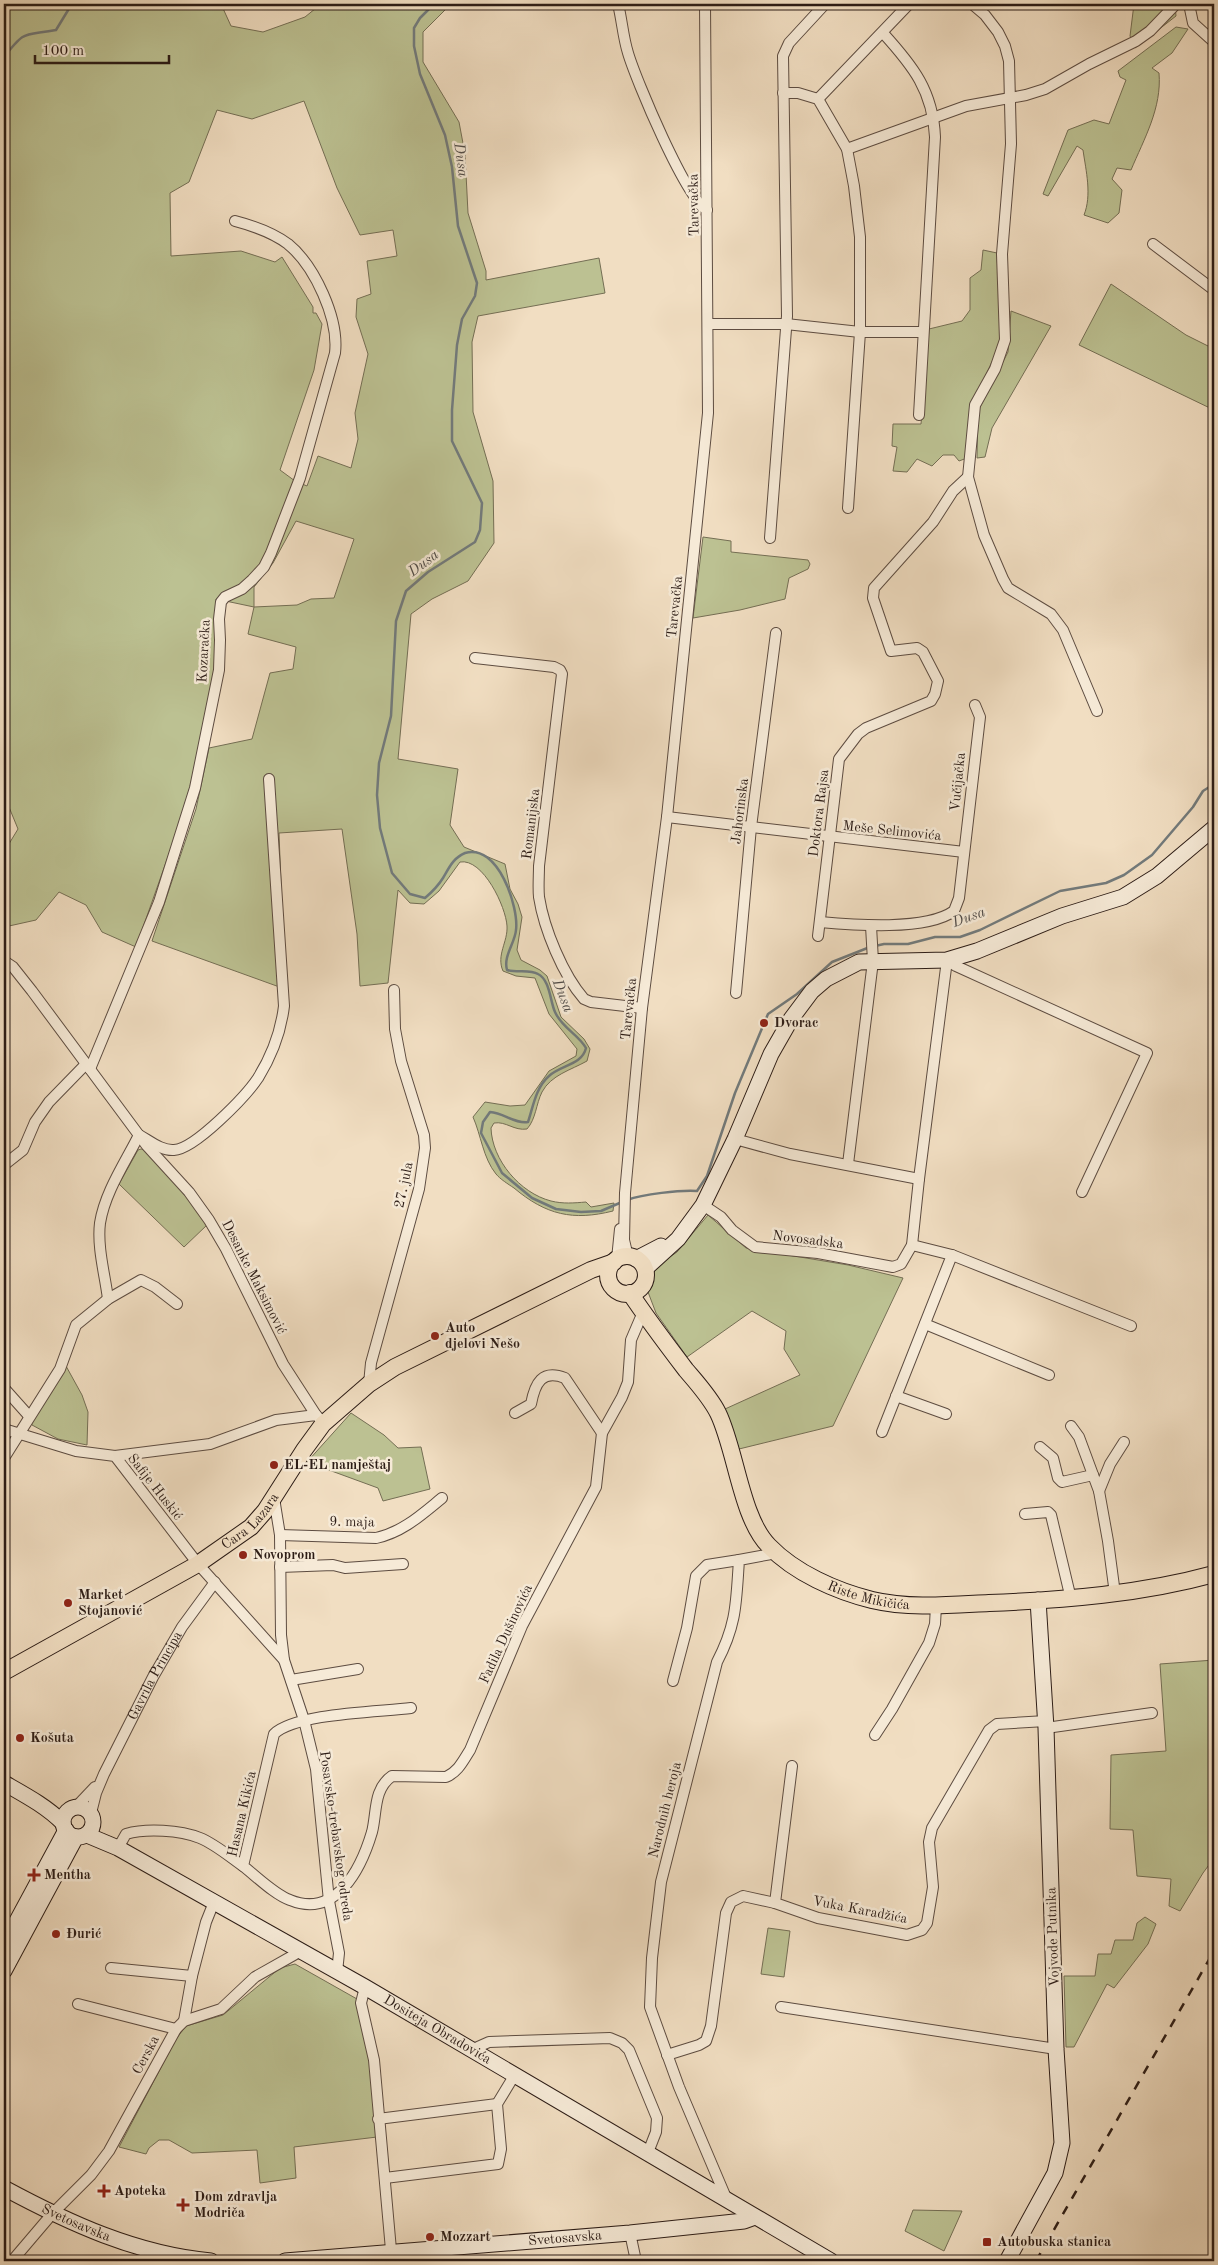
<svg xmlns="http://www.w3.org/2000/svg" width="1218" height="2265" viewBox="0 0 1218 2265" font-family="'Old Standard TT',serif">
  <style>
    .green { fill: #bcc192; stroke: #746e54; fill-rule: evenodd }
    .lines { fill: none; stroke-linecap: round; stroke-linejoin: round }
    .stream { stroke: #727a7b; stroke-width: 2.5 }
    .street-casing { stroke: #5d4c41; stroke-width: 12 }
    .secondary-casing { stroke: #2c1c16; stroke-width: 17 }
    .primary-casing { stroke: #2c1c16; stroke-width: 18 }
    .street { stroke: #f6ead7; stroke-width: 10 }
    .secondary { stroke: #f6ead7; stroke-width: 15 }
    .primary { stroke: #f1dec2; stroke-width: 16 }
    .rail { stroke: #2c1c16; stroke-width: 2.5; stroke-dasharray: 9 9; stroke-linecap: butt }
    .poi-dot { fill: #8f2418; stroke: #f6ead7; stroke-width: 2 }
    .labels { text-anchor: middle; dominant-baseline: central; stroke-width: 5; stroke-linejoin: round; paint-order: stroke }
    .street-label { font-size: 14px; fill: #2c1c16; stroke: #f6ead7 }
    .poi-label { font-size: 14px; font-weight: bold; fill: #2c1c16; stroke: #f6ead7; text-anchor: start }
    .water-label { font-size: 15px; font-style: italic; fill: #4f4b48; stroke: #f6ead7 }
  </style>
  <rect width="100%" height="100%" fill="#f1dec2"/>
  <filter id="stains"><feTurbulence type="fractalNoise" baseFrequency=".004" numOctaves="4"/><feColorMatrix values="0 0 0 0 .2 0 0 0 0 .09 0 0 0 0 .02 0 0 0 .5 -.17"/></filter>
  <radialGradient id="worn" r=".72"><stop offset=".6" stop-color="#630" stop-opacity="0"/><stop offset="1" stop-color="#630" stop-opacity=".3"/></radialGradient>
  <!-- green -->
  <path class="green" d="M4 4H221L231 26 263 32 305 17 321 4H451L423 32V62L459 122 465 154 468 213 486 271V280L599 258 605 293 478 316 472 342 473 412 493 481 494 543 468 581 432 599 411 614 398 759 458 769 450 825 464 847 505 864 510 889 518 904 522 917 517 950 521 960 540 970 547 976 561 1017 584 1039 590 1049 587 1061C571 1070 551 1075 542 1092 536 1104 536 1119 527 1129 514 1131 506 1121 494 1123L491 1128C492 1160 520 1193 551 1201 563 1204 574 1203 586 1202L591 1207 614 1203 613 1211C573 1221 546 1215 514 1188 508 1184 500 1179 496 1174 483 1158 481 1135 473 1117L485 1102 510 1106 525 1105 549 1071 576 1056 577 1049 549 1014 535 978 516 976 503 971C496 955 508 942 507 926 506 907 483 858 460 862L439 891 424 904 410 903 398 890 388 983 360 986 357 934 342 829 279 833 285 989 152 941 196 809 209 748 252 739 270 673 293 669 296 647 248 634 254 607 216 599 219 653 190 787 175 837 136 947 102 932 86 905 59 892 36 920 9 926 8 940 4 950V852L18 829 4 795V47L8 43ZM304 101 337 188 360 235 393 230 397 256 367 261 371 294 357 299 356 317 368 354 355 413 358 439 351 468 318 456 307 486 295 481 280 470 314 370 322 324 316 313H313V307L282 257 275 262 241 251 171 256 170 193 189 182 217 110 252 119ZM296 521 354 539 334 598 311 599 297 605 254 607V587L273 563Z
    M1134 4H1175L1176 16 1135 48 1130 36Z
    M1176 27 1188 29 1172 53 1152 68 1159 73C1162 108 1144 139 1131 170L1117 168 1112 179 1122 190 1119 213 1108 223 1084 215C1092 195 1086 171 1083 150L1077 146 1048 196 1043 194 1068 130 1094 120 1109 124 1126 80 1120 77 1118 71Z
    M983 250 997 253 1001 338 999 347 973 402 967 458 959 461 954 455H943L932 466 917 459 907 472 893 471 897 447 892 446 893 424H921L929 329 962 321 970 310V278L981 270Z
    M1111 284 1186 335 1214 349V410L1079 345Z
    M1011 311 1051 326 992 428 985 457 977 458 978 411 1008 352Z
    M703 537 731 541V552L808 560 810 564 808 569 789 578 785 599 740 610 693 618Z
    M141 1149 146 1150 189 1200 207 1225 184 1247 119 1184 138 1150Z
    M708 1215 746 1248 848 1265 903 1278 833 1426 739 1449 725 1409 800 1375 784 1349 786 1331 752 1311 687 1357 656 1313 648 1292 652 1269 677 1252Z
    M66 1366 82 1395 88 1412 87 1445 58 1439 32 1425 31 1422Z
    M351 1413 384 1435 398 1448 421 1447 430 1489 383 1501 378 1488 307 1462Z
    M1214 1660V1858L1203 1873 1180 1911 1169 1906 1171 1879 1137 1876 1133 1830 1110 1829 1111 1755 1166 1751 1160 1664Z
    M1145 1917 1156 1924 1148 1944 1114 1988 1107 1984 1074 2047H1066L1064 1976H1095L1098 1954H1111L1115 1940H1133L1137 1923Z
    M768 1928 790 1931 784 1977 761 1974Z
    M295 1964 357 1999 371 2056 377 2137 294 2147 296 2178 260 2183 257 2150 192 2153 169 2140H159L149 2148 146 2154 119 2147 176 2039 186 2026 223 2015 280 1968Z
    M913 2210 962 2211 944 2251 905 2231Z"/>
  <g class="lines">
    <!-- stream -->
    <path class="stream" d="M434 4 420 18 414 28V46L420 74 445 135 452 167 458 226 477 283 475 296 462 319 457 345 452 410V441L482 503 480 530 475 542 428 572 406 591 396 621 391 716 379 763 377 795 380 828 392 873 410 894 425 898C432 892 438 886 443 878 449 868 453 858 465 853 498 843 519 907 516 930 515 943 503 956 507 970 517 973 530 969 538 974 550 980 550 1001 555 1012 562 1028 578 1034 586 1048 582 1065 561 1065 549 1076 536 1087 533 1107 528 1122 515 1124 504 1113 490 1112L483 1122 481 1133 502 1173 532 1198 556 1209 581 1212 601 1211 622 1202
      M4 57C26 29 23 36 56 30L70 7 92 4
      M875 946 884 944H908L935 937H960L980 930 1060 891 1106 883 1124 875 1152 855 1193 807 1203 791 1214 784
      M627 1200C643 1194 680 1190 697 1191L707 1176 735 1093 768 1014 797 994 832 962 870 947"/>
    <!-- street casing -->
    <g class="street-casing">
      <g id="street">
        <path d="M618 4C622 20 623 37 628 53 636 80 686 199 707 210"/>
        <path d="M972 4 985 15 998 32 1005 46 1009 61 1011 144 1002 254 1005 340 995 369 975 405 968 477 984 535 1003 579 1008 588 1051 614 1063 630 1097 711"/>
        <path d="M1189 4 1193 23 1214 42"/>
        <path d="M883 33C913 66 933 91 935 137L919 415"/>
        <path d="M783 93H798L818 99 847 149 854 186 860 237V332L848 508"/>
        <path d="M818 99 909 4"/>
        <path d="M847 149 966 106 1026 95 1045 89 1089 64 1136 41 1150 31 1176 4"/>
        <path d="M1153 244 1214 290"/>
        <path d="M709 324H786L860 332H923"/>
        <path d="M770 538 787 316 783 56 789 43 825 4"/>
        <path d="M475 658 554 667 560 670 562 674 539 866C539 876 538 887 539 897 544 929 563 975 584 999L591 1002 642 1008"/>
        <path d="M667 817 964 852"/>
        <path d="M820 922C854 925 926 931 954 911L959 898 980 717 975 705"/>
        <path d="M818 936 839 759 858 734 866 728 931 701 935 694 938 681 923 652 917 648 891 651 873 598 874 588 933 522 953 491 968 477"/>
        <path d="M4 961 13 967 32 991 147 1146 189 1192 209 1220 226 1249 283 1364 316 1415"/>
        <path d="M736 993 751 827 776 633"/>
        <path d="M90 1069 159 902 195 788 219 670 220 640 219 619 221 602 225 597 242 589 252 580 264 567 271 553 300 478 335 353C339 319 315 266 288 244 272 232 254 226 235 221"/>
        <path d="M735 1139 790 1154 919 1179"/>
        <path d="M848 1164 873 961 871 926"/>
        <path d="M4 1165 23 1150 35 1122 49 1102 86 1064"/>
        <path d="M703 1205 721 1217 732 1230 755 1247 818 1253 893 1267 901 1264 912 1245 919 1179 947 960 956 966 1147 1053 1082 1192"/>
        <path d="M912 1245 952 1255 1131 1326"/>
        <path d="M628 1257 624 1240 625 1193 642 1008 667 817 708 413 705 4"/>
        <path d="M617 1259 620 1229"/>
        <path d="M108 1299C105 1275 97 1247 100 1223 105 1192 125 1163 139 1135 150 1141 162 1151 174 1150 195 1149 246 1096 258 1078 271 1057 281 1031 284 1006L269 779"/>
        <path d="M925 1324 1049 1375"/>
        <path d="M369 1384 371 1363 419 1189 425 1148 424 1135 401 1061 395 1029 394 990"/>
        <path d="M4 1388 29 1416"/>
        <path d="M896 1396 946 1414"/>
        <path d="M515 1413 531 1404C535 1383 542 1369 565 1378L602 1433"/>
        <path d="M1071 1426 1079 1437 1099 1491 1108 1541 1115 1594"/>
        <path d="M4 1429 76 1451 115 1456 198 1564 284 1660"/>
        <path d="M882 1432 952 1255"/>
        <path d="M1040 1447 1053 1458 1058 1478 1062 1482 1093 1475"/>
        <path d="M115 1456 210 1444 276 1420 316 1415 318 1417"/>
        <path d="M4 1458 60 1369 76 1325 108 1299 141 1280 155 1287 177 1304"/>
        <path d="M1099 1491 1110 1464 1124 1442"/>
        <path d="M274 1498 280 1535 281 1635 284 1660 304 1720 316 1769 329 1901 339 1953 337 1972"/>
        <path d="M1025 1514 1048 1512 1051 1515 1071 1599"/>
        <path d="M280 1535 376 1538C403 1532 421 1515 442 1498"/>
        <path d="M280 1567 333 1565 345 1568 403 1564"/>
        <path d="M291 1680 358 1669"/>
        <path d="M673 1681 687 1628 696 1576 707 1565 739 1560"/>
        <path d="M411 1708C379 1712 296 1713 274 1734L243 1866C256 1876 275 1895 290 1900 336 1919 361 1869 372 1832 377 1813 373 1789 392 1776L446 1777C458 1772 463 1761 470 1750L522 1626 596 1487 602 1433 622 1397 628 1382 631 1340 643 1312"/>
        <path d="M1046 1728 1152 1713"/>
        <path d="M875 1735 892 1709 929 1643 935 1624 936 1606"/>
        <path d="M792 1766 775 1903 818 1918 907 1935 922 1930 927 1923 933 1887 929 1842 932 1828 989 1730 997 1724 1046 1721"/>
        <path d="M77 1806 95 1787"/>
        <path id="s1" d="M91 1813 96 1793 104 1774 153 1677 182 1627 215 1582"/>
        <path d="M118 1848 126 1834C146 1828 180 1830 200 1838 215 1844 230 1857 243 1866"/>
        <path d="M111 1968 192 1976 184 2021"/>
        <path d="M192 1976 206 1922 214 1902"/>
        <path d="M365 1987 361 2003 374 2060 392 2261"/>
        <path d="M78 2004 176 2029"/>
        <path d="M781 2007 1056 2049"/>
        <path d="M471 2050 489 2042 610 2038 622 2043 629 2050 657 2118 656 2132 647 2155"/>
        <path d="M667 2055 699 2045 706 2041 711 2026 726 1913 731 1902 743 1896 775 1903"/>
        <path d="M378 2119 497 2104"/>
        <path d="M385 2178 498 2164 501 2149 497 2104 514 2076"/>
        <path d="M727 2200 679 2087 650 2007 652 1958 661 1882 717 1662C737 1624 736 1602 739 1560L777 1553"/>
        <path d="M630 2233 636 2261"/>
        <path d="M12 2261 52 2214 91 2175 109 2151 176 2029 184 2021 221 2009 255 1977 301 1951"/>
      </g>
    </g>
    <!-- secondary casing -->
    <g class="secondary-casing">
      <g id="secondary">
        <path d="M636 1259 661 1246"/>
        <path d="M645 1269 678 1239 703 1205 735 1139 771 1054 791 1019 812 991 826 979 859 962 947 960 977 951 1062 916 1123 897 1157 876 1214 828"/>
        <path d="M4 1783C25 1795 46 1806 63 1823"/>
        <circle cx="78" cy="1822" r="15"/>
        <path id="s2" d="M87 1835 118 1848 365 1987 831 2261"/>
        <path d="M4 1945 66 1830"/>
        <path d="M4 1971 76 1837"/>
        <path id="s3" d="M4 2188C69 2223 136 2254 211 2261"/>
        <path id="s4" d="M285 2261 630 2233 744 2221 755 2217"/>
        <path d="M1007 2261 1055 2173 1062 2143 1056 2049 1046 1728 1038 1600"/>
      </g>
    </g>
    <!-- primary casing -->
    <g class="primary-casing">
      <g id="primary">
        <circle cx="627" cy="1275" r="19"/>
        <path id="s5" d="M630 1293C648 1320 667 1345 686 1370 697 1383 710 1397 718 1413 736 1450 741 1518 769 1546 795 1573 836 1591 872 1600 910 1609 950 1605 989 1603 1065 1600 1141 1594 1214 1574"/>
        <path id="s6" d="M4 1672 198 1564 251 1527 265 1511 304 1450 323 1424 369 1384 395 1367 591 1270 614 1262"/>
      </g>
    </g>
    <!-- street -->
    <use href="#street" class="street"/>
    <!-- secondary -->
    <use href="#secondary" class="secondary"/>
    <!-- primary -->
    <use href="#primary" class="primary"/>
    <!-- rail -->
    <path class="rail" d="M1036 2261 1214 1951"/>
  </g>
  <!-- markers -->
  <g class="poi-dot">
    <circle cx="764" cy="1023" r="5"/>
    <circle cx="435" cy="1336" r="5"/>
    <circle cx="274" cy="1465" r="5"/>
    <circle cx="243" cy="1555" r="5"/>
    <circle cx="68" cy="1603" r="5"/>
    <circle cx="20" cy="1738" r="5"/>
    <path d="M31.5 1867.5h5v5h5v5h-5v5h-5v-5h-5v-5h5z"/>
    <circle cx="56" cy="1934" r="5"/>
    <path d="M101.5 2183.5h5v5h5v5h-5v5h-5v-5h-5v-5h5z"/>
    <path d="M180.5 2197.5h5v5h5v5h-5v5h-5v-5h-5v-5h5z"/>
    <circle cx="430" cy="2237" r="5"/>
    <rect x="982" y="2237" width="10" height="10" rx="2.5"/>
  </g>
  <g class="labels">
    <!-- street labels -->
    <g class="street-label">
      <text transform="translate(694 205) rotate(-91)">Tarevačka</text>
      <text transform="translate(675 607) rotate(-84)">Tarevačka</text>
      <text transform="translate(204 651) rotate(-87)">Kozaračka</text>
      <text transform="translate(958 782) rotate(-84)">Vučijačka</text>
      <text transform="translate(740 811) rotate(-83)">Jahorinska</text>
      <text transform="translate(819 813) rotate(-83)">Doktora Rajsa</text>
      <text transform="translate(531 824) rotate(-83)">Romanijska</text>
      <text transform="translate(892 831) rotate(6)">Meše Selimovića</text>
      <text transform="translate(629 1009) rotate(-84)">Tarevačka</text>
      <text transform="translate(404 1185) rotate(-78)">27. jula</text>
      <text transform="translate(808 1240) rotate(7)">Novosadska</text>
      <text transform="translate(254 1277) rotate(63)">Desanke Maksimović</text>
      <text transform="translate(155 1487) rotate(52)">Safije Huskić</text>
      <text stroke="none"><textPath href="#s6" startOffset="290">Cara Lazara</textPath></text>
      <text transform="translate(352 1522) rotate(1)">9. maja</text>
      <text stroke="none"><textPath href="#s5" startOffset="406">Riste Mikičića</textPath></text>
      <text transform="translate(506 1634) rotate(-65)">Fadila Dušinovića</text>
      <text stroke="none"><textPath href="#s1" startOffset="152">Gavrila Principa</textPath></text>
      <text transform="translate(665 1810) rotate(-76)">Narodnih heroja</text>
      <text transform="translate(242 1814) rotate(-77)">Hasana Kikića</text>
      <text transform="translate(336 1836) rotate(82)">Posavsko-trebavskog odreda</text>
      <text transform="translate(860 1910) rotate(11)">Vuka Karadžića</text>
      <text transform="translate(1053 1937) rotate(-92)">Vojvode Putnika</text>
      <text stroke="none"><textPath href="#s2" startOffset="401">Dositeja Obradovića</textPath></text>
      <text transform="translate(146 2055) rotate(-62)">Cerska</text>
      <text stroke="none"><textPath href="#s3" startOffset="80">Svetosavska</textPath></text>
      <text stroke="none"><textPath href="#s4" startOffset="281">Svetosavska</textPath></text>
    </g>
    <!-- poi labels -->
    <g class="poi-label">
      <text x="774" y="1023">Dvorac</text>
      <text x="445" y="1328">Auto<tspan x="445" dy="16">djelovi Nešo</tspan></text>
      <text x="284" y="1465">EL-EL namještaj</text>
      <text x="253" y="1555">Novoprom</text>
      <text x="78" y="1595">Market<tspan x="78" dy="16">Stojanović</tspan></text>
      <text x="30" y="1738">Košuta</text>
      <text x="44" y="1875">Mentha</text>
      <text x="66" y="1934">Đurić</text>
      <text x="114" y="2191">Apoteka</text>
      <text x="194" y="2197">Dom zdravlja<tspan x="194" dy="16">Modriča</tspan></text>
      <text x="440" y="2237">Mozzart</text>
      <text x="997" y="2242">Autobuska stanica</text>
    </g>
    <!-- water labels -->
    <g class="water-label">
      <text transform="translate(460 160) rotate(82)">Dusa</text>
      <text transform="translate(424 564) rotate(-37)">Dusa</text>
      <text transform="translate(969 918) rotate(-20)">Dusa</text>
      <text transform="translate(562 996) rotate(69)">Dusa</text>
    </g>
  </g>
  <!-- margin -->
  <rect width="1218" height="2265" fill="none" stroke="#f1dec2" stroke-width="20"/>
  <rect x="5" y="5" width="1208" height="2255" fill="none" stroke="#2c1c16" stroke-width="2.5"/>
  <rect x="10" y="10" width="1198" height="2245" fill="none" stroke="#2c1c16"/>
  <!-- scale -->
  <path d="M35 55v8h134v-8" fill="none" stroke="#2c1c16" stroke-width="2.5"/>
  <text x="42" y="55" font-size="15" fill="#2c1c16" stroke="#f6ead7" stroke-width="4" paint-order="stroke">100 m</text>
  <rect width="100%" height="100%" filter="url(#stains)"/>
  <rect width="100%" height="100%" fill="url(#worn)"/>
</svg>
